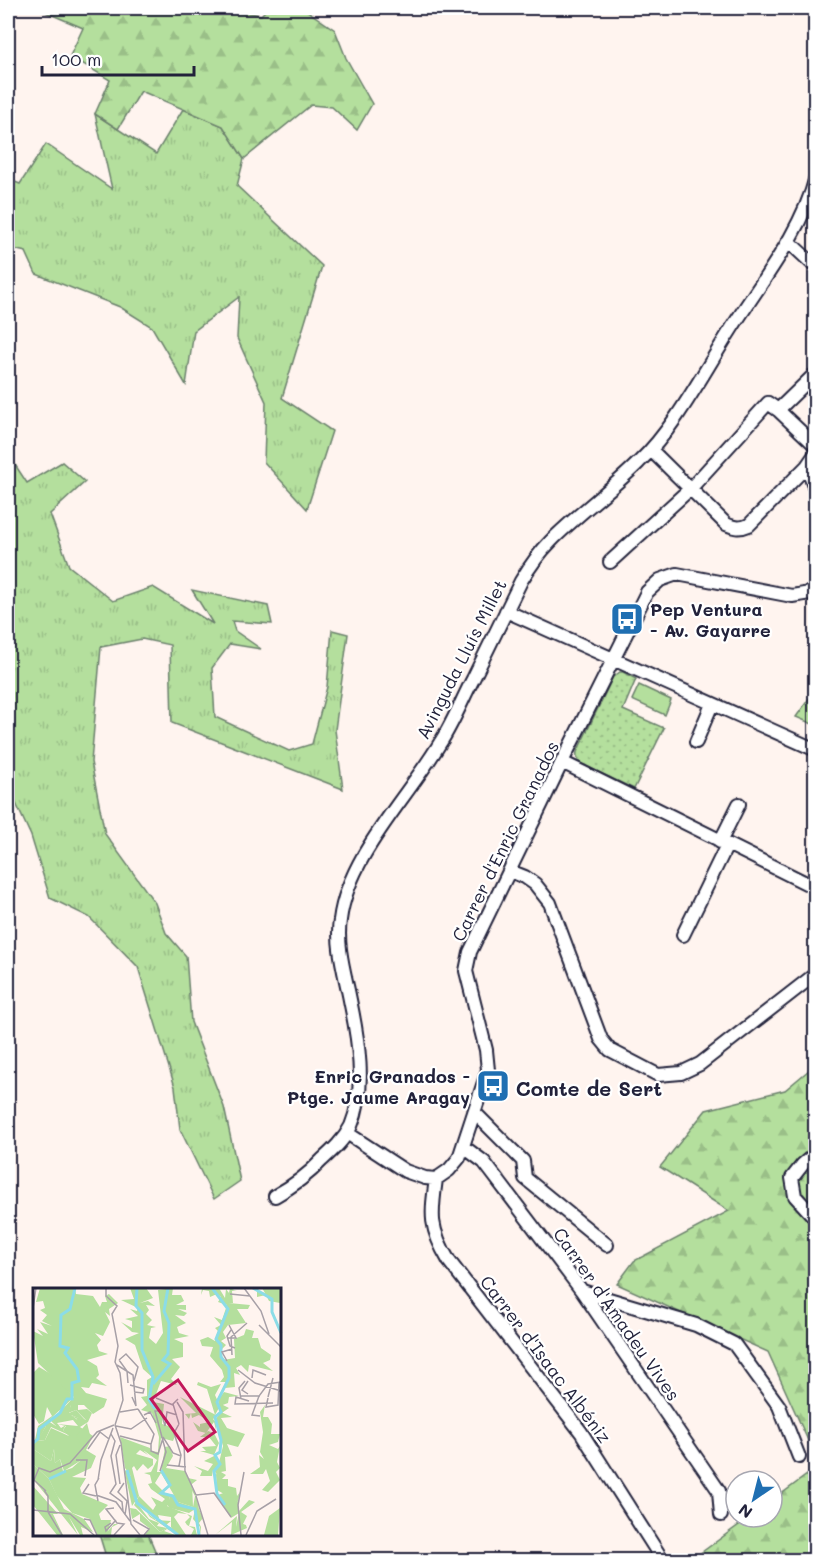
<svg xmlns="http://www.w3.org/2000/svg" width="823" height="1568" viewBox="0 0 823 1568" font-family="Mali,sans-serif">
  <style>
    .grass { fill: url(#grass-tufts); stroke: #6b806c; stroke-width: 1.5 }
    .forest { fill: url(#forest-firs); stroke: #6b806c; stroke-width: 1.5 }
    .garden { fill: url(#garden-dots); stroke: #6b806c; stroke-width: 1.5 }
    .pitch { fill: #b4df9d; stroke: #6b806c; stroke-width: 1.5 }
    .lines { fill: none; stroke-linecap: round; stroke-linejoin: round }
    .minor-casing { stroke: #22223b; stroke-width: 16 }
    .minor { stroke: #fff; stroke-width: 12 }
    .labels { text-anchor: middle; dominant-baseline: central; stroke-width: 4.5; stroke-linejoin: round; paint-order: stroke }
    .poi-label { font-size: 18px; font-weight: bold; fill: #22223b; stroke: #fff; text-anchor: start }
    .street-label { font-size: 18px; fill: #22223b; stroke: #fff }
    .neighbourhood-label { font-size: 20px; font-weight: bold; fill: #22223b; stroke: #fff }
    .inset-river { fill: none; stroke: #8bdce7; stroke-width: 3 }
    .inset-road { fill: none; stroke: #a7a0a7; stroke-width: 1.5 }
    .view { fill: #c2185b; fill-opacity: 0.15; stroke: #c2185b; stroke-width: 3 }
    .inset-edge { fill: none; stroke: #22223b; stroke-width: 3 }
  </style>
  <defs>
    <pattern id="grass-tufts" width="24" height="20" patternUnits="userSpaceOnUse" patternTransform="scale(1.5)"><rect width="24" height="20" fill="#b4df9d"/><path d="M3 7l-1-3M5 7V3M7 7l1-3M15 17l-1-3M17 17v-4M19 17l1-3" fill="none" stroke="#9abf88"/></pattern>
    <pattern id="forest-firs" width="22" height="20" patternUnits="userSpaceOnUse" patternTransform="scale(1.5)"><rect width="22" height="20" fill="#b4df9d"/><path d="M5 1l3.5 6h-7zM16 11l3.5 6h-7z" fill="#9abf88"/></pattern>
    <pattern id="garden-dots" width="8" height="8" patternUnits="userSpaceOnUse" patternTransform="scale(1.5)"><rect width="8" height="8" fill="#b4df9d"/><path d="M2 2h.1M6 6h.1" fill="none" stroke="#9abf88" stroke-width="1.8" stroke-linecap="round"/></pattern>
  </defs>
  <rect width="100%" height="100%" fill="#fff4ef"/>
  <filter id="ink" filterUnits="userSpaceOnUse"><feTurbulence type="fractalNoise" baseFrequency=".0167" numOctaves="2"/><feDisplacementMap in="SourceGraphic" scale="12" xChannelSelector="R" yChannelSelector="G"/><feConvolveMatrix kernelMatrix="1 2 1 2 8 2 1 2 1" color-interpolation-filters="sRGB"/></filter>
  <g filter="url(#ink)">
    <!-- grass -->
    <path class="grass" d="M183 109 223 126 244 159 237 186 322 266 282 398 332 431 307 509 264 462 266 402 237 338 239 297 194 331 186 385 152 327 120 307 36 274 26 252 8 248V179L20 184 46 144 112 189 95 114 156 154Z
      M8 454 27 483 62 462 85 482 50 514 69 566 113 601 153 587 213 624 192 590 268 606 272 624 232 621 235 631 261 649 230 644 212 668 215 717 289 751 312 744 327 687 332 630 348 634 335 730 343 789 172 723 170 645 142 639 101 647 91 762 105 834 155 903 166 933 186 956 191 1022 224 1107 240 1181 214 1199 180 1129 175 1087 138 967 89 917 50 898 31 836 8 786Z"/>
    <!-- forest -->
    <path class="forest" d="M36 8H223L261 15 268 8H303L335 30 346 58 372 104 357 130 332 107 311 105 244 159 223 126 141 91 118 129 95 114 110 80 70 56 83 28Z
      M815 690V725L796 717Z
      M815 1065V1456L768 1352 617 1284 634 1261 729 1211 660 1167 706 1110 785 1090Z
      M815 1469V1560H691L750 1517H772V1501Z
      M99 1534H148L159 1560H107Z"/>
    <!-- garden -->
    <path class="garden" d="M620 672H623L636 679 623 710 664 728 634 789 582 764C577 761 576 757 577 752L613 677Z"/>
    <!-- pitch -->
    <path class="pitch" d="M639 685 671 700 665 715 632 700Z"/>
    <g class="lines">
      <!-- minor casing -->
      <g class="minor-casing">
        <path id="minor" d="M788 241 816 267
          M778 410 816 373
          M651 450 726 524C735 528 740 529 749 525L807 466
          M816 453 807 466 816 491
          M610 562 691 488 768 403 778 410 816 446
          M506 611 816 750
          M696 742 712 704
          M562 762 816 888
          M720 842 739 804
          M510 871 525 877 535 884 550 903 601 1039 610 1050 658 1075 681 1073 700 1064 813 976 816 973
          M683 935 727 845
          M474 1112 523 1161 525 1178 607 1245
          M347 1133 405 1171 425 1178 436 1179 449 1170 459 1158 488 1070 486 1050 466 971 470 952 562 762 647 592 660 580 677 574 792 596 810 593 816 590
          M464 1147 484 1162 582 1291 719 1491 721 1515
          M816 1153 803 1164 792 1178 795 1196 816 1219
          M436 1179C431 1215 429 1228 449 1261L581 1432 658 1553
          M275 1196C293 1186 308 1175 322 1160 333 1150 344 1140 351 1126 367 1088 358 1038 350 1000 345 974 336 946 340 920 348 856 408 797 440 743 453 723 462 700 473 679 489 646 505 613 521 581 530 566 539 553 551 541 579 513 611 490 639 462 675 428 703 373 730 331 760 283 802 232 816 177
          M582 1291 696 1325 734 1344 779 1406 799 1457"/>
      </g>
      <!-- minor -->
      <use href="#minor" class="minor"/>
    </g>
  </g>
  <!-- icons -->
  <defs>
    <g id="bus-square" transform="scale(1.725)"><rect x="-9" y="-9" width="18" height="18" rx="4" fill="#1f6fb2" stroke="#fff"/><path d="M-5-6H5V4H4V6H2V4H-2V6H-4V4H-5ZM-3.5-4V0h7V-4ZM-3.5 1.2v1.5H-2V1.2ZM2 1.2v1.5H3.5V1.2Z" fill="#fff"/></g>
  </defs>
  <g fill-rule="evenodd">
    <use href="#bus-square" x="627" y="619"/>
    <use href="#bus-square" x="493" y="1086"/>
  </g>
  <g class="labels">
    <!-- poi labels -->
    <g class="poi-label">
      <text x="650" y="609">Pep Ventura<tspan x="650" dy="21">- Av. Gayarre</tspan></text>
      <text x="470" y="1076" text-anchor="end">Enric Granados -<tspan x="470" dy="21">Ptge. Jaume Aragay</tspan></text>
    </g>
    <!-- street labels -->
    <g class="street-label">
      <text transform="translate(461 659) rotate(-63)">Avinguda Lluís Millet</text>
      <text transform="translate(505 841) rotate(-64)">Carrer d'Enric Granados</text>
      <text transform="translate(617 1314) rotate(55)">Carrer d'Amadeu Vives</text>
      <text transform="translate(546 1359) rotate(53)">Carrer d'Isaac Albéniz</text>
    </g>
    <!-- neighbourhood labels -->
    <g class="neighbourhood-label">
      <text x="589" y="1088">Comte de Sert</text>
    </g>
  </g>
  <!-- overview -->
  <g transform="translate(33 1288)">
    <rect width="248" height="248" fill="#fff4ef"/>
    <path d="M6 79 23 89 41 109 15 133 23 138H13L5 153 12 152 18 140 36 148 30 142 33 138 24 136 45 138 44 131 37 127 53 132 43 122 35 125 38 117 45 116V122L54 121 59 125 55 134 47 139 60 148 45 169H50L47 173 31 183 27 171 22 175 21 161 18 173 0 161 5 138 19 128 14 119 11 133 6 136 0 126V85ZM193 94 184 114 196 120 180 131 183 134V142L181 134 173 145 165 143 160 134 167 139V136L176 134 166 127 159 130 158 125 156 131 152 126 163 125 147 109 183 127 187 124 183 114ZM87 149 117 160 118 163H111L115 167 107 162 103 166 120 171V177L115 181 110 176 104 183 101 178 99 180 106 208 99 218 91 181 98 188 92 180ZM183 167 187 176 184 186 180 182 179 188H167L169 183 161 178 175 183 180 176 171 173ZM0 176 16 191 31 221 51 231 60 244 48 239 50 247H47L36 229 45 247 0 191ZM0 198 25 226H20L30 247H24L0 217ZM158 201H160L163 208 166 221 170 230 166 235 168 239 167 247V239L160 231 162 221 156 225 137 220 133 216 137 210 130 205 142 207 145 214 160 219 162 208ZM184 202 185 207 193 204 205 214 206 223 216 212 222 214 208 224 214 228 210 236 213 237 214 240 198 247 199 234 182 247 204 228 203 239 206 225 198 230 183 206ZM97 220 103 221 127 244 134 240 117 229 114 225 123 232 138 233 133 237 144 242 145 247 134 241 131 243 142 247H112L116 240 107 233V226L99 231Z" fill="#b4df9d"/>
    <path d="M7 0H42L43 6 60 8 67 19 69 14H74L72 8 76 6 85 15 76 21 77 28 72 24 77 34 70 48 62 45 68 52 64 57 66 63 75 66 54 72 64 78 66 87 63 90 74 98 59 95 56 100 48 99 53 105 74 111 71 119 60 126 51 117H38L36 125 43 122 53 133 38 127 46 133 45 138 40 132 24 135 28 140 33 137 30 142 38 148 18 139 12 152 4 153 13 138H23L18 133 41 109 5 75 0 43 10 48 4 41 15 46 7 34 19 38 9 33 14 27 7 22 12 20 10 13 3 14ZM97 0H113L120 10 107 15 115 13 122 18 113 17 116 22 113 26 119 32 114 37 123 39 118 40 116 50 123 56 130 45 125 2 140 0 139 7H148L151 13 143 17H153V22L145 21 154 25 151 28 142 27 153 35 144 39 146 45 156 48 141 51 150 55V69L139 71 147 79 138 91 144 97 128 93 120 114 131 116 129 136 139 139 142 148 140 153 128 150 124 184H128L132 159 137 158 140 168 133 180 152 183 155 190 164 192 159 196 160 219 145 214 128 185 122 195 137 210 134 218 159 228 156 238 162 239 164 247H158L161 241 154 237 152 234 157 229 154 226 145 225 141 229 153 247H145L138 239V229L125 227 126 230 122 231 107 216 104 215 116 231 126 235 124 238 134 240 127 244 101 217 106 208 120 222 123 217 118 209 129 214 132 211 118 201 115 196 119 195 117 187 111 185 118 184 124 172 110 162 125 164 126 149 119 125 108 122 114 117 108 109 114 108V92L119 89 110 81 102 57 92 51 106 45 99 44 88 34 99 40V33L92 31 105 28 97 21 104 23 105 20 88 12 101 11ZM169 0H186L192 10 193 1 196 5 197 0H204L199 2H204L199 3 200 15H196L217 17 215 21H204L213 35 195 37 190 44 193 50 188 53 193 57 188 62 190 72 202 70 201 51 211 47 213 41 221 43 219 50H225L228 60 238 67 237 72 230 75 240 83 216 77 215 84 208 77 203 80 207 87 201 85 202 99 192 100 194 94H187L191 89 189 82 177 68 180 59 169 58 167 52 175 49 182 53 185 43 182 40 188 37 181 29 189 32 194 17 185 14 188 9 184 6 177 9 176 3 170 2 168 7ZM229 0H247V15L236 13 233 7 224 9V3L232 5ZM165 94 178 99 188 96 182 107 187 118 185 112 191 104 206 108 196 109 195 115 187 118 182 127 174 101 164 97ZM232 117 230 129H235L239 136 238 146H247L245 154 236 157 245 161 247 158 244 174 247 180 243 184 247 192 235 204 229 202 237 193 233 181 230 186H217L227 179 226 167 231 171 227 164 230 144 227 124ZM188 124 199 129 188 130 194 140 212 146 205 159 194 156 199 168 192 169 193 183 188 184 193 187 189 191H195V198L203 200 204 208 207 204 205 214 184 202 183 187 190 158 182 132ZM175 143 181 145 186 155 181 167 167 163H173L169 159 183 158 176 149H167ZM60 148 53 162 63 168 58 180 39 189 53 190 47 200 49 206 75 217 66 226 68 232H78L75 243 81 236H85L79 239 78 247H64L57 231 39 225 24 208 16 191 0 176V161L18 173 21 161 22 175 27 171 30 183 39 180 47 173 49 169H44ZM247 220 245 247H231L236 228Z" fill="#b4df9d"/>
    <path d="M54 135 57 147 48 156 43 148Z" fill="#b4df9d"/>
    <path class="inset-river" d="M104 0 103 18 109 25V62L120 89 116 112 122 121M179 0 195 21 183 51 188 57V69L196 79V90L184 114 188 124 182 129 188 152 187 164 182 167 187 176 181 183 184 206 192 217M220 0 239 11V24L248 45M120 96 137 76 130 72 135 66 136 35 131 23 135 0M0 155 5 151 6 141 27 125 34 111H39V95L46 93 44 81 32 65 35 60 27 58 28 27 37 21 42 0M94 182 104 215 145 247M128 182 137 197 128 205 140 208 145 217 162 221 166 247M16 191 33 183"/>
    <path class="inset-road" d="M73 0V8L84 18 79 26 85 58 82 74 87 85 90 112 82 137M211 0 228 23 236 46M197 6 217 8M0 20 3 0M226 37 248 59M198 42 194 48 197 58 202 60M194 50H203L196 37M199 67 198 49 214 35M86 72 93 66 105 79 101 93M86 72 94 83 95 95M194 73 189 64 199 61M84 77 100 87 103 118 99 109M205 82 222 95 248 103M219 90 220 82 233 87M97 97 111 101 110 105 101 104M215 106 209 102 215 93M208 108H227M235 109 240 90M123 110 140 117M235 110 233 119 245 117 246 94M145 111 140 116 146 136M208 111 206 100 212 93M216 113 203 109 202 116 240 115M144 114 150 124 152 183 163 207M105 121 121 146 118 156M87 124 105 121M111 127 117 124 123 135M227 128 219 127 226 108 235 96 248 94M82 137 88 155 98 236 107 247M83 138 98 141 114 130M132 138 134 124 144 127M78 146 82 153 78 168 83 196 77 205 89 214 90 223M87 148 118 156M130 149 140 165 148 168M118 156V163L125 166 130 150M87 157 83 167 87 196M55 161 67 144 76 151M43 172H54L52 188M134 177 153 179M146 178 148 167 141 145 146 136M127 183 133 164 122 123H128L132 138M65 192 68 172 80 140M91 195 85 204 94 213 92 227M56 196 50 205 63 208M11 202 15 208V224L29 247M13 203 1 192 6 180 17 184 37 175 64 144 81 137M63 207 83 214 97 233M163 207 181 205 198 229M163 208 175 247M65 213 62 197 66 190M81 220 73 221 84 235 91 236 81 247M0 222 37 226 61 247M51 231 57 232 64 247M100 232 116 241 111 247M78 235 72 239 73 243 83 232M208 247 205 217 211 184M213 247 224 223 243 211"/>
    <path class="view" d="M145 92 182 144 155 163 118 111Z"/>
    <rect width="248" height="248" class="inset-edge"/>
  </g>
  <!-- margin -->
  <rect width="823" height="1568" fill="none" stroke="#fff" stroke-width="30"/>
  <rect x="15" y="15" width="793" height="1538" fill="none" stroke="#22223b" stroke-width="2" filter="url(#ink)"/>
  <!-- north arrow -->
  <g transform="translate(754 1499) rotate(215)"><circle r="28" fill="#ffffff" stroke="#a7a7b1" stroke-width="1.5"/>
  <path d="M0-4.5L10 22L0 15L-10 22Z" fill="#1f6fb2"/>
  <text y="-9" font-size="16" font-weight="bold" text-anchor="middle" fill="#22223b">N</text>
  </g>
  <!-- scale -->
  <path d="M42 66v9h152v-9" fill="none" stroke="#22223b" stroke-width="3"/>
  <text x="51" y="66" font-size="18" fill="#22223b" stroke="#ffffff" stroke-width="4.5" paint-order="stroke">100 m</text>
</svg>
